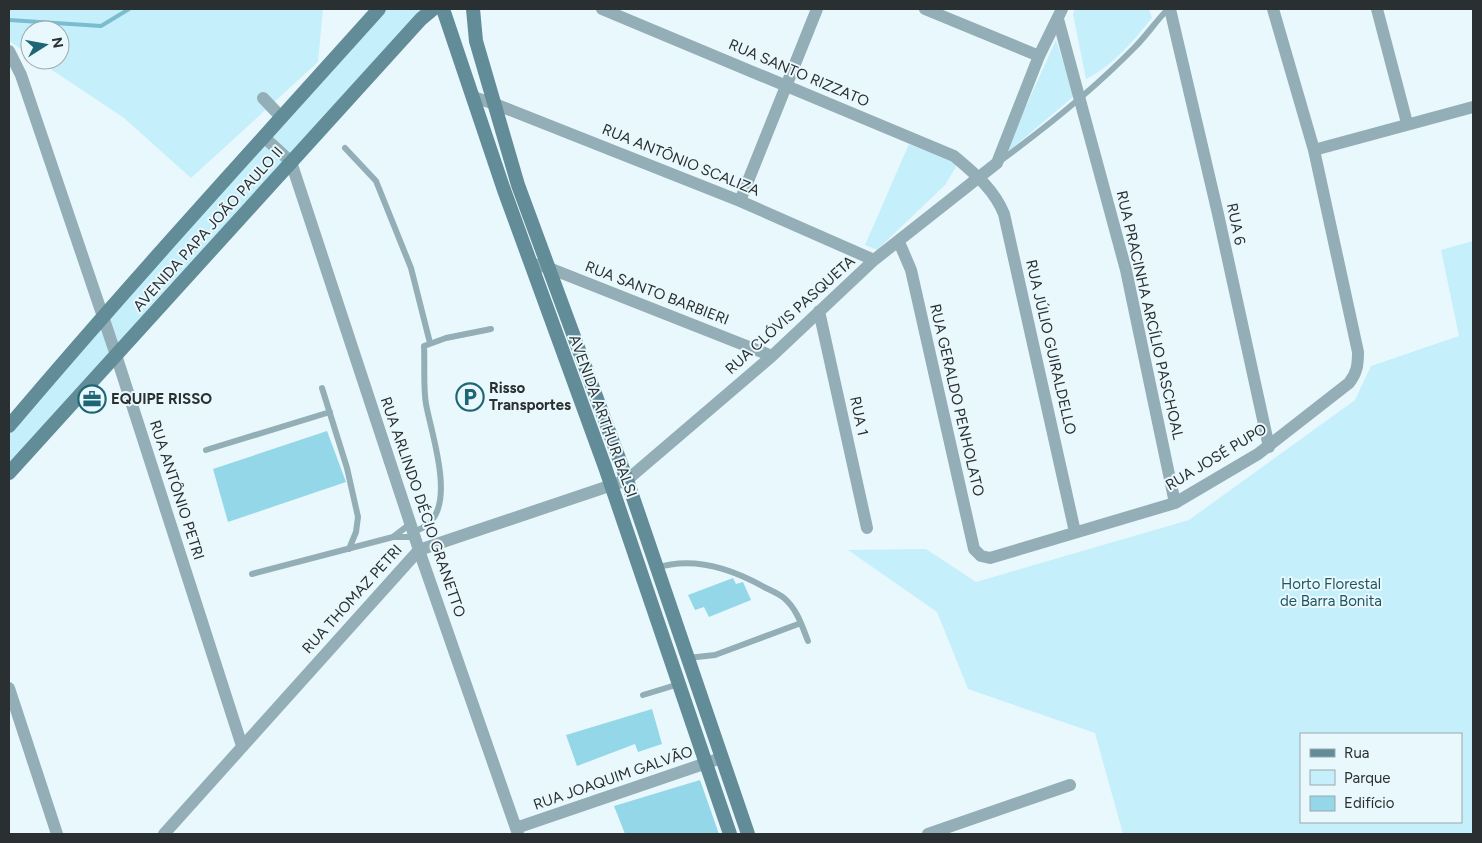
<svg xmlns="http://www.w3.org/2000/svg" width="1482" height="843" viewBox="0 0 1482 843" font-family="Figtree,sans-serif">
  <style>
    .green { fill: #c5effb; fill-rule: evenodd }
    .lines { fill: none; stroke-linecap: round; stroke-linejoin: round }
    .stream { stroke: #7bbdce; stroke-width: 4 }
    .building { fill: #94d7e9 }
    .service { stroke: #93aeb6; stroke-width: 6 }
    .minor { stroke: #93aeb6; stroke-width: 12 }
    .secondary { stroke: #628c97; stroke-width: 14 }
    .labels { text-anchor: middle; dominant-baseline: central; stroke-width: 4; stroke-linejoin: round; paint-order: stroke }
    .street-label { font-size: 15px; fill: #2a2f31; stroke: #e9f8fc }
    .poi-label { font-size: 15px; font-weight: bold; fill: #2a2f31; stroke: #e9f8fc; text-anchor: start }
    .park-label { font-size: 15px; fill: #1e5663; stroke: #e9f8fc }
  </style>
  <rect width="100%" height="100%" fill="#e9f8fc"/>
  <!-- green -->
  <path class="green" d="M9 9H323L318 62 191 178 124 118 37 60H60V30H30V55L9 41Z
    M381 9H427L291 160 267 138Z
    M1075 9H1149L1152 18C1133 41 1113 66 1086 79L1073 14Z
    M1056 40 1074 96 1004 155Z
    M265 139 289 162 117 351 104 317Z
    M909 144 954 162 956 167 945 185 877 250 865 245Z
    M1473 241V834H1123L1095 733 968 689 937 612 848 550 926 549 976 582 1189 520 1355 400 1371 366 1459 336 1441 250ZM1461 734V822H1301V734Z
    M102 319 114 354 9 471V428Z"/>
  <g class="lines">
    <!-- stream -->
    <path class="stream" d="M9 20 101 26 129 9"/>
  </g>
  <!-- building -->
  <path class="building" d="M327 431 346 482 228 522 213 469Z
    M733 578 736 584 743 582 751 600 709 617 704 607 695 610 688 595Z
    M652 709 662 744 638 752 635 744 577 766 566 735Z
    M700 780 719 834H625L614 806Z"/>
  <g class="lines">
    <!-- service -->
    <path class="service" d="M345 148 376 181 411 268 430 343
      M1000 161C1048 126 1094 89 1135 47 1147 35 1156 21 1168 9
      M322 388 347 468 358 517 356 532 349 549
      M206 450 330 412
      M413 532C420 529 427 527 432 520 453 495 431 432 426 404 423 386 425 365 424 346L446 338 491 329
      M393 537 410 524
      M656 568C693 556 732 569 764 587 770 590 778 593 784 598 797 609 802 626 808 641
      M252 574 393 537H415
      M688 658 715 655 801 623
      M643 695 679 684"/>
    <!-- minor -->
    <path class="minor" d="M602 9 954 156C974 173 994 189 1004 214L1075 532
      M925 9 1039 56
      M1170 9 1218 214 1269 447
      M1377 9 1407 123
      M1058 19 1126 270 1175 503
      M9 51 21 75 116 355 242 746
      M473 97 495 104 740 201 874 260
      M263 98 282 118
      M265 138 291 162 421 556 518 834
      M1314 150 1473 107
      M740 201 817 9
      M899 242 911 270 974 549 981 556 990 558 1175 503 1258 454 1349 383C1357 373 1358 365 1358 352L1314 150 1273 9
      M530 263 549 268 772 356
      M819 311 867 528
      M9 688 57 834
      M516 828 721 758
      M164 834 419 550 627 480 772 356 874 260 997 163 1039 56 1062 9
      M928 834 1070 785"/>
    <!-- secondary -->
    <path class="secondary" d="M443 9 504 190 605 467 730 834
      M473 9 476 41 518 185 627 480 748 834
      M9 426C129 284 255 147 379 9
      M9 473 421 19 433 9"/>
  </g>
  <!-- icons -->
  <defs>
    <g id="parking-ring" transform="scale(1.4375)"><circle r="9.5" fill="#e9f8fc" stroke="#1f6675" stroke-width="1.5"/><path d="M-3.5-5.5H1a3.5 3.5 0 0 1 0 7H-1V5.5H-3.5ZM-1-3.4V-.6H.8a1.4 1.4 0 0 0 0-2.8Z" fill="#1f6675"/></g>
    <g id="office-ring" transform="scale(1.4375)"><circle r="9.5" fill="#e9f8fc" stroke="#1f6675" stroke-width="1.5"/><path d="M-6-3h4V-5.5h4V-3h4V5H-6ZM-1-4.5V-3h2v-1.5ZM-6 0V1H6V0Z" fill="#1f6675"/></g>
  </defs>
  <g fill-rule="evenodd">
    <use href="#parking-ring" x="470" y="397"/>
    <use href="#office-ring" x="92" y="399"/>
  </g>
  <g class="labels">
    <!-- street labels -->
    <g class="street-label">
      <text transform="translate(799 73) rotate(23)">RUA SANTO RIZZATO</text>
      <text transform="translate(681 160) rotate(22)">RUA ANTÔNIO SCALIZA</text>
      <text transform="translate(1236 224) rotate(78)">RUA 6</text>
      <text transform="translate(208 229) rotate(-48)">AVENIDA PAPA JOÃO PAULO II</text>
      <text transform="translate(657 293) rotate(21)">RUA SANTO BARBIERI</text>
      <text transform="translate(790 315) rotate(-42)">RUA CLÓVIS PASQUETA</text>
      <text transform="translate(1150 315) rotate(77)">RUA PRACINHA ARCÍLIO PASCHOAL</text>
      <text transform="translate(1051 347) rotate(77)">RUA JÚLIO GUIRALDELLO</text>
      <text transform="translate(957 400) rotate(77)">RUA GERALDO PENHOLATO</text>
      <text transform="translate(603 416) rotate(70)">AVENIDA ARTHUR BALSI</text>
      <text transform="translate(859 416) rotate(78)">RUA 1</text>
      <text transform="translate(1216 457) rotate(-31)">RUA JOSÉ PUPO</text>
      <text transform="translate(177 490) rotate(72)">RUA ANTÔNIO PETRI</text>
      <text transform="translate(423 507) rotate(71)">RUA ARLINDO DÉCIO GRANETTO</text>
      <text transform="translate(352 599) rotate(-48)">RUA THOMAZ PETRI</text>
      <text transform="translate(613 778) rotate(-19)">RUA JOAQUIM GALVÃO</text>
    </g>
    <!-- poi labels -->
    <g class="poi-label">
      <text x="489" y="388">Risso<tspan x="489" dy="17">Transportes</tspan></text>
      <text x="111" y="399">EQUIPE RISSO</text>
    </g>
    <!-- park labels -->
    <g class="park-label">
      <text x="1331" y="584">Horto Florestal<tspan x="1331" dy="17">de Barra Bonita</tspan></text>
    </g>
  </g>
  <!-- border -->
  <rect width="1482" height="843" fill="none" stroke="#2a2f31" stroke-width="20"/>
  <!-- legend -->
  <rect x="1300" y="733" width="162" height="90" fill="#e9f8fc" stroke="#9da8ab"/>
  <rect x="1310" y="749" width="25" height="8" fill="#628c97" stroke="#9da8ab"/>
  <text x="1344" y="758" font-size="15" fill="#2a2f31">Rua</text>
  <rect x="1310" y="770" width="25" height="15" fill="#c5effb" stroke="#9da8ab"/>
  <text x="1344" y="783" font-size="15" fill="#2a2f31">Parque</text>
  <rect x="1310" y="796" width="25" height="15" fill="#94d7e9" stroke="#9da8ab"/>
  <text x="1344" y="808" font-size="15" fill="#2a2f31">Edifício</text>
  <!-- north arrow -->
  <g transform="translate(45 45) rotate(79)"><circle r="24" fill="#e9f8fc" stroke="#9da8ab"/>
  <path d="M0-4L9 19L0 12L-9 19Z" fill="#1f6675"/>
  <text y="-8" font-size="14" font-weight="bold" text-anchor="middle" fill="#2a2f31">N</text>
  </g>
</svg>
